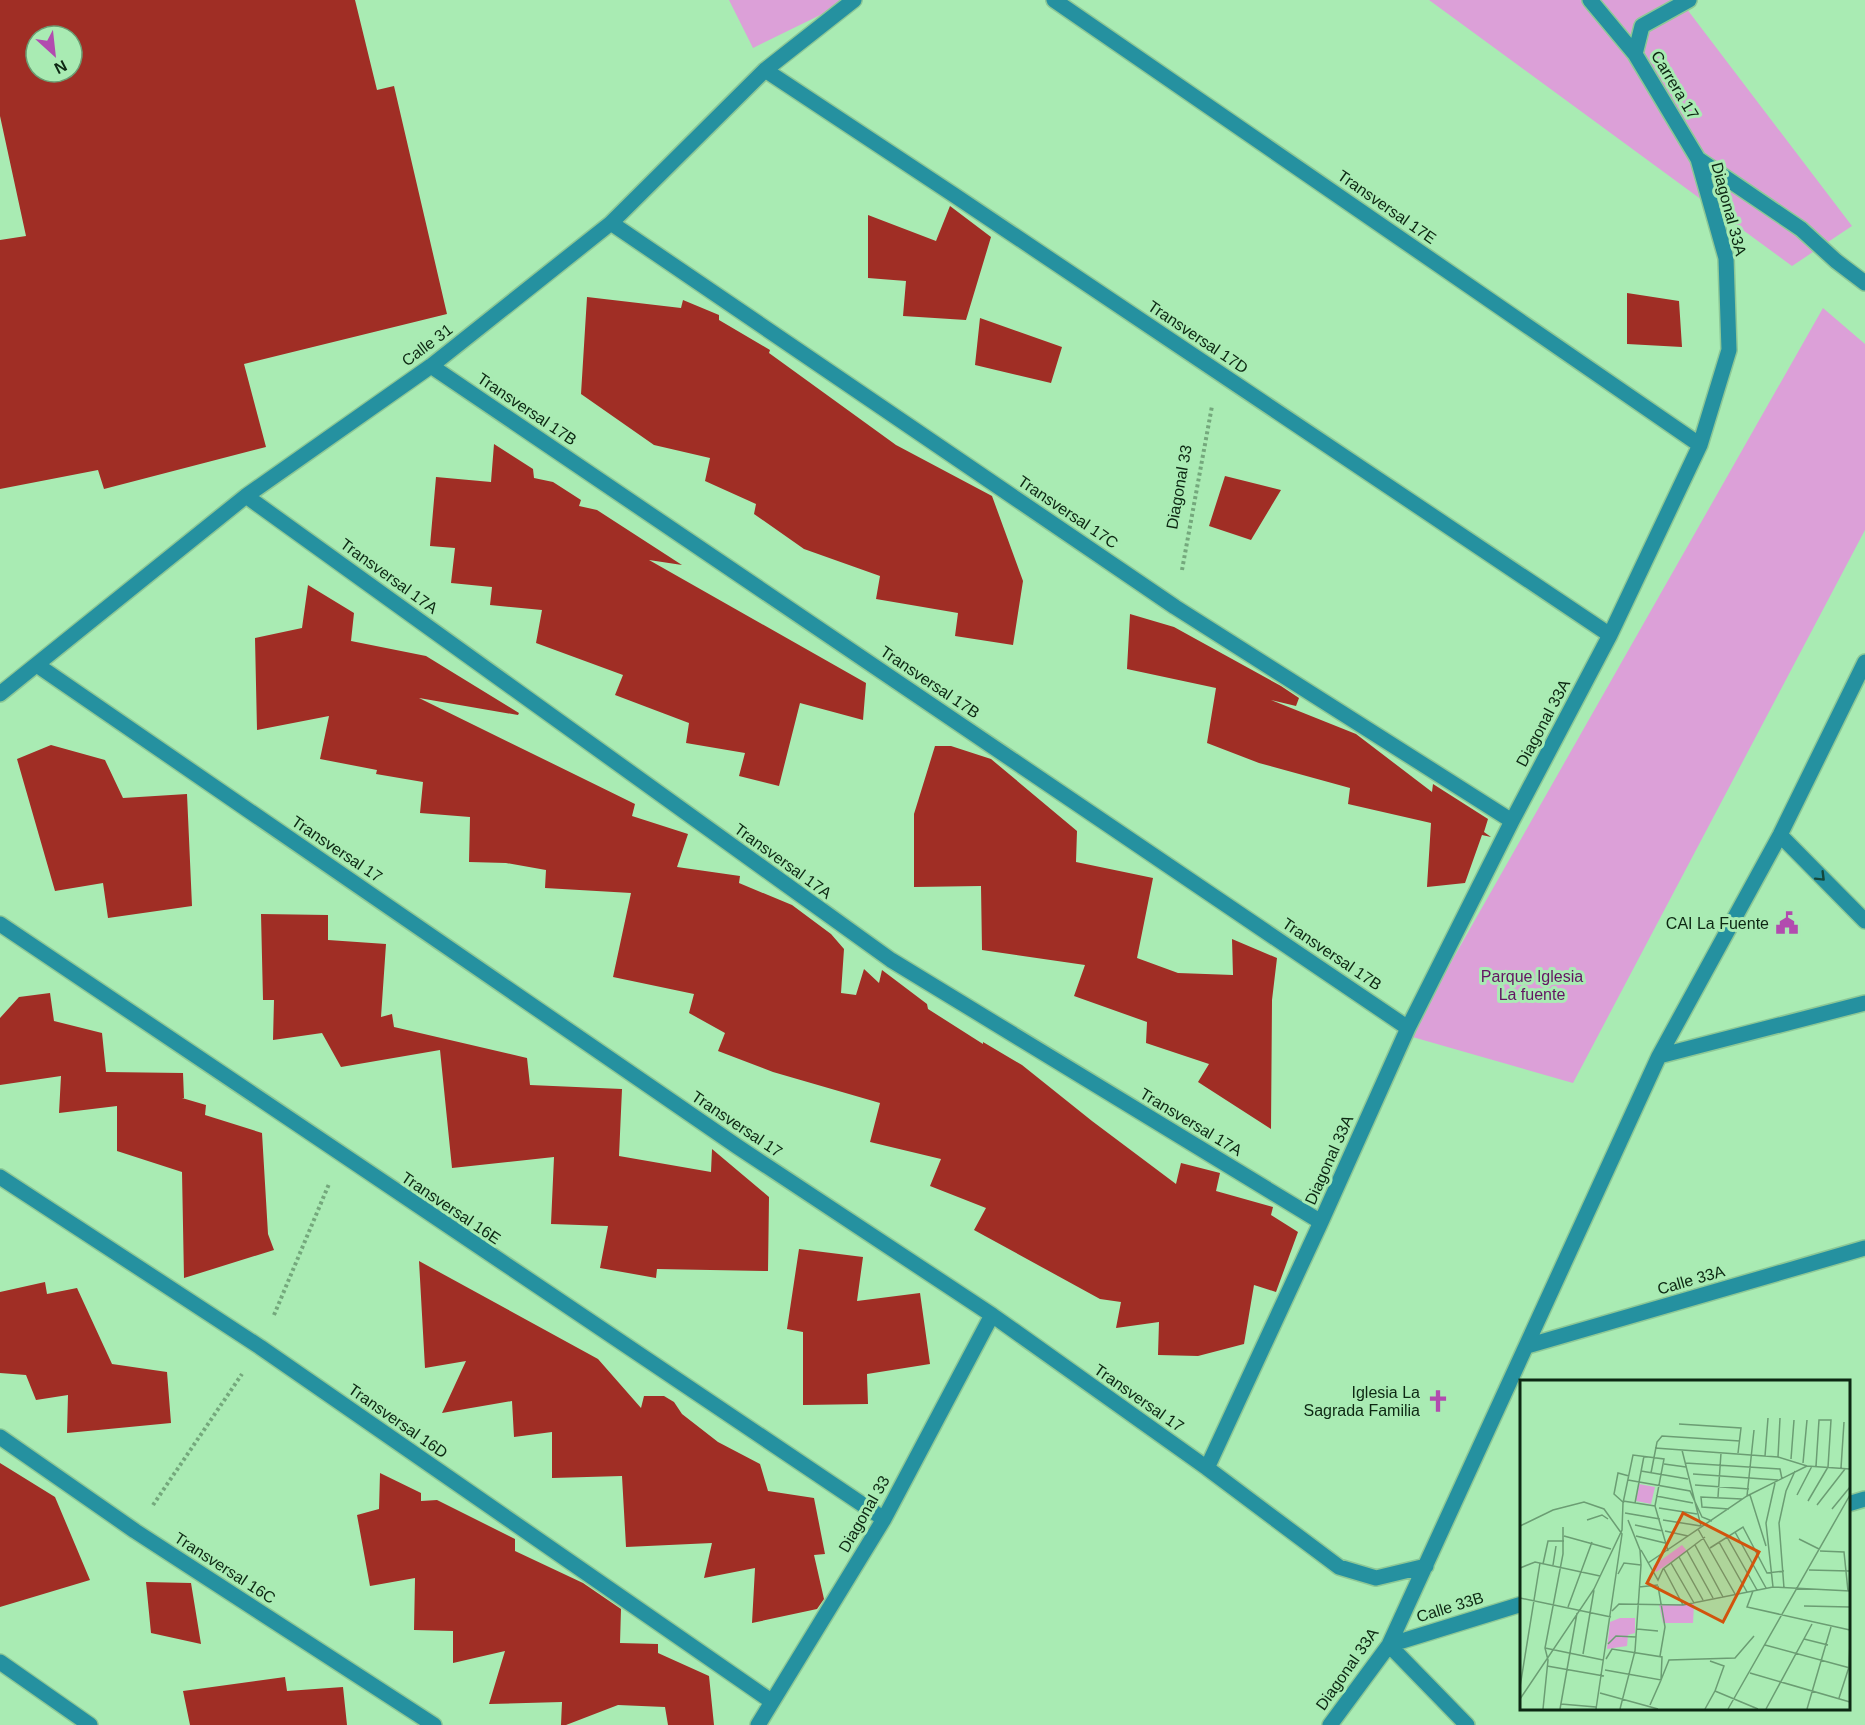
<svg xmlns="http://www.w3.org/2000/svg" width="1865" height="1725" viewBox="0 0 1865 1725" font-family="Arial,sans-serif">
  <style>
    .green { fill: #dca0d8 }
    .building { fill: #a02e25; fill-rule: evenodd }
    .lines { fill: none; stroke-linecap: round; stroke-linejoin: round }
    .minor-casing { stroke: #8dc896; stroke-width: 18 }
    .path { stroke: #74a87c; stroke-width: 4; stroke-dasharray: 3 3; stroke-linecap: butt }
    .minor { stroke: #2591a0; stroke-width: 15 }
    .oneway { stroke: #14483d }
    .labels { text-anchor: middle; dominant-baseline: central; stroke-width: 6; stroke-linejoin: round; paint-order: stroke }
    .street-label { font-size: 16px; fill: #0d2813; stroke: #a9ebb3 }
    .poi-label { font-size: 16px; fill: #0d2813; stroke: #a9ebb3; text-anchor: end }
    .park-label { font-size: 16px; fill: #631462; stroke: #a9ebb3 }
    .inset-road { fill: none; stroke: #6b9d73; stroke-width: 1.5 }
    .view { fill: #d2540d; fill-opacity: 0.15; stroke: #d2540d; stroke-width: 3 }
    .inset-edge { fill: none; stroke: #0d2813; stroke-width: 3 }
  </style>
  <rect width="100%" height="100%" fill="#a9ebb3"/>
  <!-- green -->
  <path class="green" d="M729 0H851L753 48Z
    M1429 0H1680L1852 226 1792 266Z
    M1823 308 1865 344V530L1573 1083 1409 1036Z"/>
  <!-- building -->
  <path class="building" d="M0 0H355L377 90 394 86 447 314 244 364 266 447 104 489 98 470 0 489V240L26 236 0 116ZM36 36H72V72H36Z
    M950 206 991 237 966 320 903 316 906 281 868 278V215L936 241Z
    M1627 293 1679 301 1682 347 1627 344Z
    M587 297 681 308 683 300 719 315V320L770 350 769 353 896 445 992 496 1023 581 1013 645 955 636 958 613 876 599 880 576 804 549 754 514 756 504 705 481 710 458 654 445 581 394Z
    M980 318 1062 347 1051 383 975 365Z
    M494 444 533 469 534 478 553 482 581 500 579 506 597 510 682 565 649 560 866 683 863 720 800 703 779 786 739 776 745 753 686 743 689 723 615 695 623 675 536 643 542 610 490 605 492 587 451 583 455 548 430 546 436 477 491 482Z
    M1225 476 1281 490 1251 540 1209 526Z
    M308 585 354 613 351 641 426 656 519 713 518 715 419 698 635 804 632 816 688 834 677 867 740 876 739 883 792 905 831 934 844 949 841 993 856 995 864 969 879 983 882 970 927 1004 928 1009 983 1044V1042L1022 1065 1092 1121 1176 1184 1181 1163 1220 1173 1216 1191 1273 1207 1271 1215 1298 1232 1276 1292 1254 1285 1244 1344 1198 1356 1158 1355 1159 1322 1116 1328 1121 1302 1100 1299 974 1230 986 1208 930 1186 941 1159 870 1142 880 1103 773 1072 718 1051 725 1033 689 1013 694 994 613 977 631 893 545 888 546 870 506 863 469 862 470 817 420 813 423 782 376 774 377 770 320 759 329 716 257 730 255 638 302 628Z
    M1130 614 1174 627 1281 686 1299 698 1296 706 1271 700 1356 734 1432 792 1433 784 1488 819 1484 832 1491 837 1482 835 1465 883 1427 887 1431 823 1348 804 1350 788 1259 763 1207 743 1216 688 1127 669Z
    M51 745 105 760 123 798 187 794 192 906 108 918 103 883 55 891 17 759Z
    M935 746H951L991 759 1077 831 1076 862 1153 878 1137 958 1178 973 1233 975 1232 939 1277 958 1272 1000 1271 1129 1198 1082 1209 1064 1146 1043 1147 1022 1074 996 1085 965 982 950 981 886 914 887V814Z
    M261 914 328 915V940L386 944 381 1017 392 1014 394 1027 527 1058 530 1085 622 1089 619 1156 711 1172 712 1149 769 1197 768 1271 657 1269 656 1278 600 1268 608 1226 551 1224 554 1157 452 1168 440 1050 341 1067 322 1033 273 1040 274 1000H263Z
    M50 993 54 1021 102 1033 106 1072 183 1073 184 1098H182L206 1105 205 1115 262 1133 268 1234 274 1250 184 1278 182 1172 117 1151V1106L59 1113 61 1076 0 1085V1018L19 997Z
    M799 1249 863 1257 857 1301 920 1293 930 1364 867 1374 868 1404 803 1405V1332L787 1329Z
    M419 1261 598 1359 641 1408 644 1396H664L674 1402 682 1414 718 1442 760 1464 768 1491 814 1498 825 1554 814 1555 824 1599 817 1609 752 1623 755 1568 704 1578 712 1543 626 1547 622 1476 552 1478V1432L514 1437 512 1401 442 1413 466 1361 425 1368Z
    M45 1282 47 1294 77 1288 112 1364 167 1372 171 1423 67 1433 68 1395 36 1400 26 1375 0 1373V1292Z
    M0 1463 55 1497 90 1580 0 1607Z
    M380 1473 421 1493V1501L437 1500 515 1539V1551L583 1583 621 1609 620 1643 658 1644V1653L709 1676 714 1725H668L665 1707 618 1705 566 1725H561L562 1702 489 1704 505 1651 453 1663V1631L414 1630 415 1578 370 1586 357 1515 379 1509Z
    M146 1582 191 1583 201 1644 151 1633Z
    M285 1677 287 1691 343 1687 347 1725H190L183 1691Z"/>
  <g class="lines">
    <!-- minor casing -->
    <g class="minor-casing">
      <path id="minor" d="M1054 0 1700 445
        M1590 0 1635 54
        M1689 0 1642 26 1635 54 1698 159
        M765 70 954 195 1610 635
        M611 223 1175 607 1512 821
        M431 366 1408 1028
        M246 496 891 960 1321 1222
        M37 665 738 1147 992 1315 1207 1468 1339 1567 1376 1578 1426 1566
        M0 694 246 496 431 366 611 223 765 70 854 0
        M1780 835 1865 921
        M0 924 884 1519
        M1659 1056 1865 1003
        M0 1177 260 1347 771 1701
        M1527 1346 1865 1248
        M0 1437 135 1531 434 1725
        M1207 1468 1321 1222 1408 1028 1512 821 1610 635 1700 445 1729 350 1726 258 1698 159 1801 229 1836 261 1865 283
        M1848 1504 1865 1499
        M0 1662 90 1725
        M758 1725 884 1519 992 1315
        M1330 1725 1389 1645 1659 1056 1780 835 1865 662
        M1467 1725 1389 1645 1522 1604"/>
    </g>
    <!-- path -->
    <path class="path" d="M1182 570 1212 406
      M274 1315 329 1184
      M153 1505 242 1374"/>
    <!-- minor -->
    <use href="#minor" class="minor"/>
  </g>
  <!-- one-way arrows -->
  <defs><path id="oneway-chevron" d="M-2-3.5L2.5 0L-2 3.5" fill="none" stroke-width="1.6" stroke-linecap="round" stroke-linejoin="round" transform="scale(1.5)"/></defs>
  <use class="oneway" href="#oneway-chevron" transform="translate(1821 877) rotate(45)"/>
  <!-- icons -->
  <defs>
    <g id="civic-bare" transform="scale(1.8)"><path d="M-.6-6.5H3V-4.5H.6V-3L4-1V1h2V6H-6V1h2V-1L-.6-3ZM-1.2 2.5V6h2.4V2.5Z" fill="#b24baf" stroke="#a9ebb3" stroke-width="2.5" paint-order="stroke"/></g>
    <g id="church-bare" transform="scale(1.8)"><path d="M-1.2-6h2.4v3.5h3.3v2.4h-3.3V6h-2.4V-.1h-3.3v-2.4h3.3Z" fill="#b24baf" stroke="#a9ebb3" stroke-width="2.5" paint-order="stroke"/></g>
  </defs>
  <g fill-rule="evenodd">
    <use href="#civic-bare" x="1787" y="923"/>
    <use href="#church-bare" x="1438" y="1401"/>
  </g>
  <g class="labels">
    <!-- street labels -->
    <g class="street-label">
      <text transform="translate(1675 85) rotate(59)">Carrera 17</text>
      <text transform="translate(1387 207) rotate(35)">Transversal 17E</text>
      <text transform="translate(1729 209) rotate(75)">Diagonal 33A</text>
      <text transform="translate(1198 337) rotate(34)">Transversal 17D</text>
      <text transform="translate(427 345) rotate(-37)">Calle 31</text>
      <text transform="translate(527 409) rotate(34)">Transversal 17B</text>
      <text transform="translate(1179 487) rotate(-80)">Diagonal 33</text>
      <text transform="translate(1068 512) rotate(34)">Transversal 17C</text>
      <text transform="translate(389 576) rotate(36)">Transversal 17A</text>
      <text transform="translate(930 682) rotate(34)">Transversal 17B</text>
      <text transform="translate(1543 723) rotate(-62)">Diagonal 33A</text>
      <text transform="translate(337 849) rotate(34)">Transversal 17</text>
      <text transform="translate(783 861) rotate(36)">Transversal 17A</text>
      <text transform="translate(1332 954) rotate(34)">Transversal 17B</text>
      <text transform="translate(1191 1122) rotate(31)">Transversal 17A</text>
      <text transform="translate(737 1124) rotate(34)">Transversal 17</text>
      <text transform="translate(1329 1160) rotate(-66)">Diagonal 33A</text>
      <text transform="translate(451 1208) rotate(34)">Transversal 16E</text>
      <text transform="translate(1691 1280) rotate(-16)">Calle 33A</text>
      <text transform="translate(1139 1398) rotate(35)">Transversal 17</text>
      <text transform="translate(398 1421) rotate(35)">Transversal 16D</text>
      <text transform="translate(864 1514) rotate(-60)">Diagonal 33</text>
      <text transform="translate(225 1568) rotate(33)">Transversal 16C</text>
      <text transform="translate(1450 1607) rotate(-17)">Calle 33B</text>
      <text transform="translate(1347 1669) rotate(-55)">Diagonal 33A</text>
    </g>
    <!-- poi labels -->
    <g class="poi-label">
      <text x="1769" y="923">CAI La Fuente</text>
      <text x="1420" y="1392">Iglesia La<tspan x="1420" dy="18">Sagrada Familia</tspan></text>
    </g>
    <!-- park labels -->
    <g class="park-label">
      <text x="1532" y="976">Parque Iglesia<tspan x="1532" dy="18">La fuente</tspan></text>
    </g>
  </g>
  <!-- overview -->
  <g transform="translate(1520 1380)">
    <rect width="330" height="330" fill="#a9ebb3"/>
    <path d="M119 104 135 107 131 124 116 121ZM162 165 167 171 136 192 133 186ZM139 224H174L173 243H143ZM100 238H115V253L108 255 107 266 87 269 90 242Z" fill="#dca0d8"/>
    <path class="inset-road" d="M159 44 221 48 218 73M135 68 258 77 287 86 330 89M245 76 248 38M258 77 260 38M271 79 274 40M165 83 260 89 262 99M283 83 287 40M144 84 166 87M321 88 324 42M121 91 168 99M131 93 137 62 142 56 220 61M173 94 258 100M108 100 170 111 182 137 192 141M175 105 229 109M230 115 246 166M277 115 292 86M136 116 173 123M227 116 234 50M198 117 201 73M103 121 135 126M288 121 308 87 311 40H299L296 86M104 123 94 114 98 93 109 96M115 123 124 76M297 125 325 89M135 126 148 171M139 128 177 134M209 129 182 127 181 117 222 119M312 129 330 107M105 133 140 139M67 140 82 135 88 139M143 140 181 146 162 70M115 145 143 151M0 146 33 130 64 122 84 129 102 154 76 329M178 149 215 214M145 151 168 156M215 152 246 208M44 156 91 169M116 156 145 163M207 157 237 210M279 159 299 169M199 162 227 212M175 165 203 217M190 168 223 147 247 193 264 191M121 170 138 200 143 189 185 157M167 171 193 218M300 171 324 172 328 211M159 177 183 220M128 183 227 116 287 86M151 183 174 223M23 184 28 161H44M33 185 36 166M0 188 15 182 80 196M144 189 163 225M289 190 329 191M98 194 104 183 121 185M138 206 145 247 140 276M119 207 138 205M253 207 246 143 255 103M264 208 259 143 266 111 275 91M233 211 227 227 330 250M0 218 91 237M284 226 330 227M48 227 72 162M92 231 99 224 163 225 253 207 330 211M117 249 138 251M284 259 308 265M88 264 96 256 116 257M245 265 330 288M25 268 83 280M63 274 74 210M86 279 92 269 142 277 141 300 130 325M190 281 204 286 195 311M27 286 84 296M85 290 141 300 149 280 215 278 234 256M230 293 330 322M0 307 20 183M80 313 138 329M319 318 329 287 330 262M0 319 74 209 102 150 103 123 113 75 144 79 135 126M41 324 76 327M23 329 28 280 25 268 43 174V147M40 329 57 233M100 329 115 271 121 185 120 170 108 140M185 329 195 311 238 329M208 329 330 115M246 329 292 244M287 329 311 247"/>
    <path class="view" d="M163 133 239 172 203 242 127 203Z"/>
    <rect width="330" height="330" class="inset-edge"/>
  </g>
  <!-- north arrow -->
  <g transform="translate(54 54) rotate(153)"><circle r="28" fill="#a9ebb3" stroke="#6b9d73" stroke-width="1.5"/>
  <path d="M0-4.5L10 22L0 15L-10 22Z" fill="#b24baf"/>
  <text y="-9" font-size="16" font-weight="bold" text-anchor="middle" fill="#0d2813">N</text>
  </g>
</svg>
